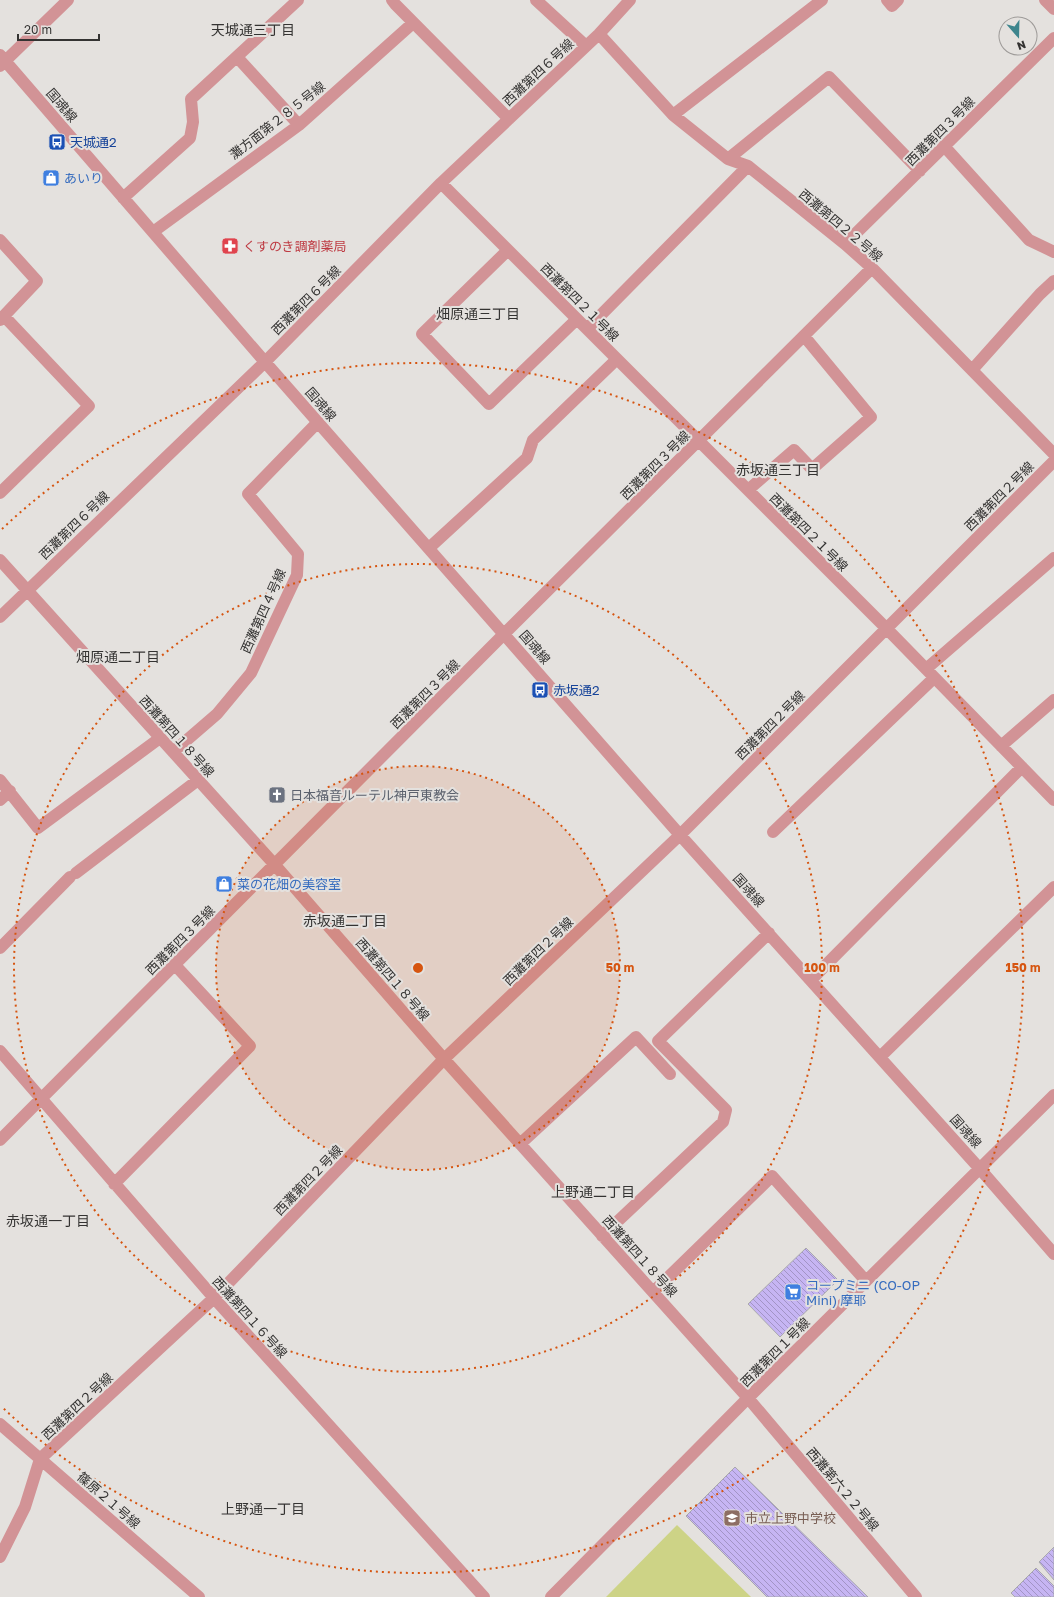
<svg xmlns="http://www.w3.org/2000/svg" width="1054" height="1597" viewBox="0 0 1054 1597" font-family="'Golos Text','Noto Sans JP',sans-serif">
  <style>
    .garden { fill: #cdd386 }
    .building { fill: url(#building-back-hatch); stroke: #a9a9ac }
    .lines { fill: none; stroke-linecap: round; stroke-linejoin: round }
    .minor { stroke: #d29396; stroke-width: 12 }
    .ring { fill: none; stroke: #d65510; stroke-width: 2; stroke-dasharray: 2 4 }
    .labels { text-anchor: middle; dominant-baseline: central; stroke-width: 4; stroke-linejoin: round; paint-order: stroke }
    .street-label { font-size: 13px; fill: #343332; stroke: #e4e1de }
    .transit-label { font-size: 13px; fill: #164399; stroke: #e4e1de; text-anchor: start }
    .shop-label { font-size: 13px; fill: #366cbe; stroke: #e4e1de; text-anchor: start }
    .health-label { font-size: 13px; fill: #be3a42; stroke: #e4e1de; text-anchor: start }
    .worship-label { font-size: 13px; fill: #5b616d; stroke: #e4e1de; text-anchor: start }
    .education-label { font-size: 13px; fill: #785e54; stroke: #e4e1de; text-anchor: start }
    .neighbourhood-label { font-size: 14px; fill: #343332; stroke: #e4e1de }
    .centre { fill: #d65510; stroke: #e4e1de; stroke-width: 2 }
    .ring-label { font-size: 12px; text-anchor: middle; font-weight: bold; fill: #d65510; stroke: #e4e1de; stroke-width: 4; stroke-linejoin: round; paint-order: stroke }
  </style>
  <defs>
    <pattern id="building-back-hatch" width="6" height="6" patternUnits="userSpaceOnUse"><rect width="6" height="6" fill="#c6b5f3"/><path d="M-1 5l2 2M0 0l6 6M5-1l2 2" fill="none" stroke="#a294c5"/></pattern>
  </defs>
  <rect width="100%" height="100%" fill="#e4e1de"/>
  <!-- garden -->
  <path class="garden" d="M677 1525 751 1597H606Z"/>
  <!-- building -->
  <path class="building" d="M806 1248 838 1280 780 1337 748 1304Z
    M735 1467 868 1597H767L686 1516Z
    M1054 1547V1580L1039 1562Z
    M1036 1568 1054 1586V1597H1015L1011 1593Z"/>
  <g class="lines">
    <!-- minor -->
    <path class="minor" d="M392 0 395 4 509 119
      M536 0 586 46
      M887 0 892 6 898 0
      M1045 0 1054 9
      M599 34 673 115 728 159 748 166 845 244 872 268 1054 454
      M0 55 265 362 680 835 980 1169 1054 1254
      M237 57 299 125
      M0 66 68 0
      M673 115 822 0
      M944 146 1029 240 1054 252
      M728 159 829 77 920 171
      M441 183 887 629 1054 800
      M123 198 190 138 193 122 191 99 298 0
      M153 232 299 125 413 23
      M0 240 37 281 0 320
      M845 244 1054 38
      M508 250 422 334 489 404 577 319
      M587 329 748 166
      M972 370 1040 294 1054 281
      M748 490 794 450 812 469 871 417 804 336
      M0 493 89 406 4 316
      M429 548 527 458 533 440 617 359
      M0 560 275 865 444 1059 748 1398 916 1597
      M0 617 265 362 441 183 599 34 630 0
      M926 669 1054 558
      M1001 746 1054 700
      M173 752 217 714 251 673 297 575 298 554 248 494 318 422
      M0 780 38 828 160 738
      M0 800 10 791
      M773 832 934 678
      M76 873 198 780
      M0 948 70 877
      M811 980 1022 767
      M0 1051 214 1298 484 1597
      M880 1057 1054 887
      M0 1140 504 634 872 268
      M520 1144 636 1037 670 1074
      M114 1184 250 1046 175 965
      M602 1236 723 1122 726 1110 658 1041 769 933
      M653 1292 772 1176 866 1281
      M0 1424 199 1597
      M0 1557 25 1507 40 1459 214 1298 444 1059 680 835 1054 461
      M551 1597 748 1398 1054 1095"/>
  </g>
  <!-- distance rings -->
  <circle cx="418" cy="968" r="202" fill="#d65510" fill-opacity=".12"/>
  <g class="ring">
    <circle cx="418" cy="968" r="202"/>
    <circle cx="418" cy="968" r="404"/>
    <path d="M2 529A605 605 0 1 1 2 1407"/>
  </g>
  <!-- icons -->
  <defs>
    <g id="bus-square" transform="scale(0.9)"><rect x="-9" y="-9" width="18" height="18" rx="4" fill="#1a4fb4" stroke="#e4e1de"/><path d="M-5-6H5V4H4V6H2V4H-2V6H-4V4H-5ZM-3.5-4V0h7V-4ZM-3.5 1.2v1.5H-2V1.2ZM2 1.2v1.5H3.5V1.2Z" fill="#fff"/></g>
    <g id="shop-square" transform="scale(0.9)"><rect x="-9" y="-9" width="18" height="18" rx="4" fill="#3f7fe0" stroke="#e4e1de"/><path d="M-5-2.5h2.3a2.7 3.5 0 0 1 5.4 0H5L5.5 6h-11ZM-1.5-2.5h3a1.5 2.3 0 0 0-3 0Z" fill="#fff"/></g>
    <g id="pharmacy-square" transform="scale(0.9)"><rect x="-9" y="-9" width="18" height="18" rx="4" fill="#e0444e" stroke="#e4e1de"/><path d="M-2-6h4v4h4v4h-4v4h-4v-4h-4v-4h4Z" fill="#fff"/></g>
    <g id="church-square" transform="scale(0.9)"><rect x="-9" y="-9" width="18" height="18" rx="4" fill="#6b7280" stroke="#e4e1de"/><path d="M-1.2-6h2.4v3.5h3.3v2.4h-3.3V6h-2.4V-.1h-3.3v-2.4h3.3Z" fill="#fff"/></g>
    <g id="supermarket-square" transform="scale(0.9)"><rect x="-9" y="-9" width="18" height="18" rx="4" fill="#3f7fe0" stroke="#e4e1de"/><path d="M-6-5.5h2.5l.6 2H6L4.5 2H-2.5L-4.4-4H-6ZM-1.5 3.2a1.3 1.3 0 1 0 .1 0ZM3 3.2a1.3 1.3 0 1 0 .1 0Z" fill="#fff"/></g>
    <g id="school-square" transform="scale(0.9)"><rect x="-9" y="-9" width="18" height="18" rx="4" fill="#8d6e63" stroke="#e4e1de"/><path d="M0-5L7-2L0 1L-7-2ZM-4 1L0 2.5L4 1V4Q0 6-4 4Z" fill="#fff"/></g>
  </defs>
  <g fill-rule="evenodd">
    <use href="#bus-square" x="57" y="142"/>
    <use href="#shop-square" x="51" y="178"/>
    <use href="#pharmacy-square" x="230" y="246"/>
    <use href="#bus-square" x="540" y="690"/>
    <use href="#church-square" x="277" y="795"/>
    <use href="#shop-square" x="224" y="884"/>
    <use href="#supermarket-square" x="793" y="1292"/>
    <use href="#school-square" x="732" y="1518"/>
  </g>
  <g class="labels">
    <!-- street labels -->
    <g class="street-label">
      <text transform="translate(538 72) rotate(-43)">西灘第四６号線</text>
      <text transform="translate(62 105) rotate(49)">国魂線</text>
      <text transform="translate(277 120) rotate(-38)">灘方面第２８５号線</text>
      <text transform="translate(940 131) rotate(-45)">西灘第四３号線</text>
      <text transform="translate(841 225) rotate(40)">西灘第四２２号線</text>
      <text transform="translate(306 300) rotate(-45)">西灘第四６号線</text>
      <text transform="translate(580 302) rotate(45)">西灘第四２１号線</text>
      <text transform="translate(321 404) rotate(49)">国魂線</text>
      <text transform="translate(655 465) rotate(-45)">西灘第四３号線</text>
      <text transform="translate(999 496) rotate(-45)">西灘第四２号線</text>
      <text transform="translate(74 525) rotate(-44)">西灘第四６号線</text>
      <text transform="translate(809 532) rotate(45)">西灘第四２１号線</text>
      <text transform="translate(263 611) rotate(-66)">西灘第四４号線</text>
      <text transform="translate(535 647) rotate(49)">国魂線</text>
      <text transform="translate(425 694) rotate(-45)">西灘第四３号線</text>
      <text transform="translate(770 725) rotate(-45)">西灘第四２号線</text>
      <text transform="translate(177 736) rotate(48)">西灘第四１８号線</text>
      <text transform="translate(749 890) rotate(48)">国魂線</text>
      <text transform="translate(180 940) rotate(-45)">西灘第四３号線</text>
      <text transform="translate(538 951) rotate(-44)">西灘第四２号線</text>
      <text transform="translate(393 979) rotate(49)">西灘第四１８号線</text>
      <text transform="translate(966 1131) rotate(48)">国魂線</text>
      <text transform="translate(308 1180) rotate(-46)">西灘第四２号線</text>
      <text transform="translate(640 1256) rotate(48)">西灘第四１８号線</text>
      <text transform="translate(250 1317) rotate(48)">西灘第四１６号線</text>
      <text transform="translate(775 1352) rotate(-45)">西灘第四１号線</text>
      <text transform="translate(77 1406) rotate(-43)">西灘第四２号線</text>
      <text transform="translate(843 1489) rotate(50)">西灘第六２２号線</text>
      <text transform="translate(109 1500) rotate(41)">篠原２１号線</text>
    </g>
    <!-- transit labels -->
    <g class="transit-label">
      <text x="70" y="142">天城通2</text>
      <text x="553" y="690">赤坂通2</text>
    </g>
    <!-- shop labels -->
    <g class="shop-label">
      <text x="64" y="178">あいり</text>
      <text x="237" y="884">菜の花畑の美容室</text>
      <text x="806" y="1285">コープミニ (CO-OP<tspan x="806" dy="15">Mini) 摩耶</tspan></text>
    </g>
    <!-- health labels -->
    <g class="health-label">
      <text x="243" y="246">くすのき調剤薬局</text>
    </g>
    <!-- worship labels -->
    <g class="worship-label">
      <text x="290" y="795">日本福音ルーテル神戸東教会</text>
    </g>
    <!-- education labels -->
    <g class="education-label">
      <text x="745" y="1518">市立上野中学校</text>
    </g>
    <!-- neighbourhood labels -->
    <g class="neighbourhood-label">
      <text x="253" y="29">天城通三丁目</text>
      <text x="478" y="313">畑原通三丁目</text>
      <text x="778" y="469">赤坂通三丁目</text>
      <text x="118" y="656">畑原通二丁目</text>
      <text x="345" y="920">赤坂通二丁目</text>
      <text x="593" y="1191">上野通二丁目</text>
      <text x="48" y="1220">赤坂通一丁目</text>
      <text x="263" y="1508">上野通一丁目</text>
    </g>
  </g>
  <circle cx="418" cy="968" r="6" class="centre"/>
  <g class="ring-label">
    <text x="620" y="972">50 m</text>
    <text x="822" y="972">100 m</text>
    <text x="1023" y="972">150 m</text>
  </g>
  <!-- north arrow -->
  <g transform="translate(1018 36) rotate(160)"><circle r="19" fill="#e4e1de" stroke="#9e9b99"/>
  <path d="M0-3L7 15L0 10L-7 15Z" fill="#3d858d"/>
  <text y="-6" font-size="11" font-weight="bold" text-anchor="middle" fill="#343332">N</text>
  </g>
  <!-- scale -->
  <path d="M18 34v6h81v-6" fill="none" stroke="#343332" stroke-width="2"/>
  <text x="24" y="34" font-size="12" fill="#343332" stroke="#e4e1de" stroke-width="3" paint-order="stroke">20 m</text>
</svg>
